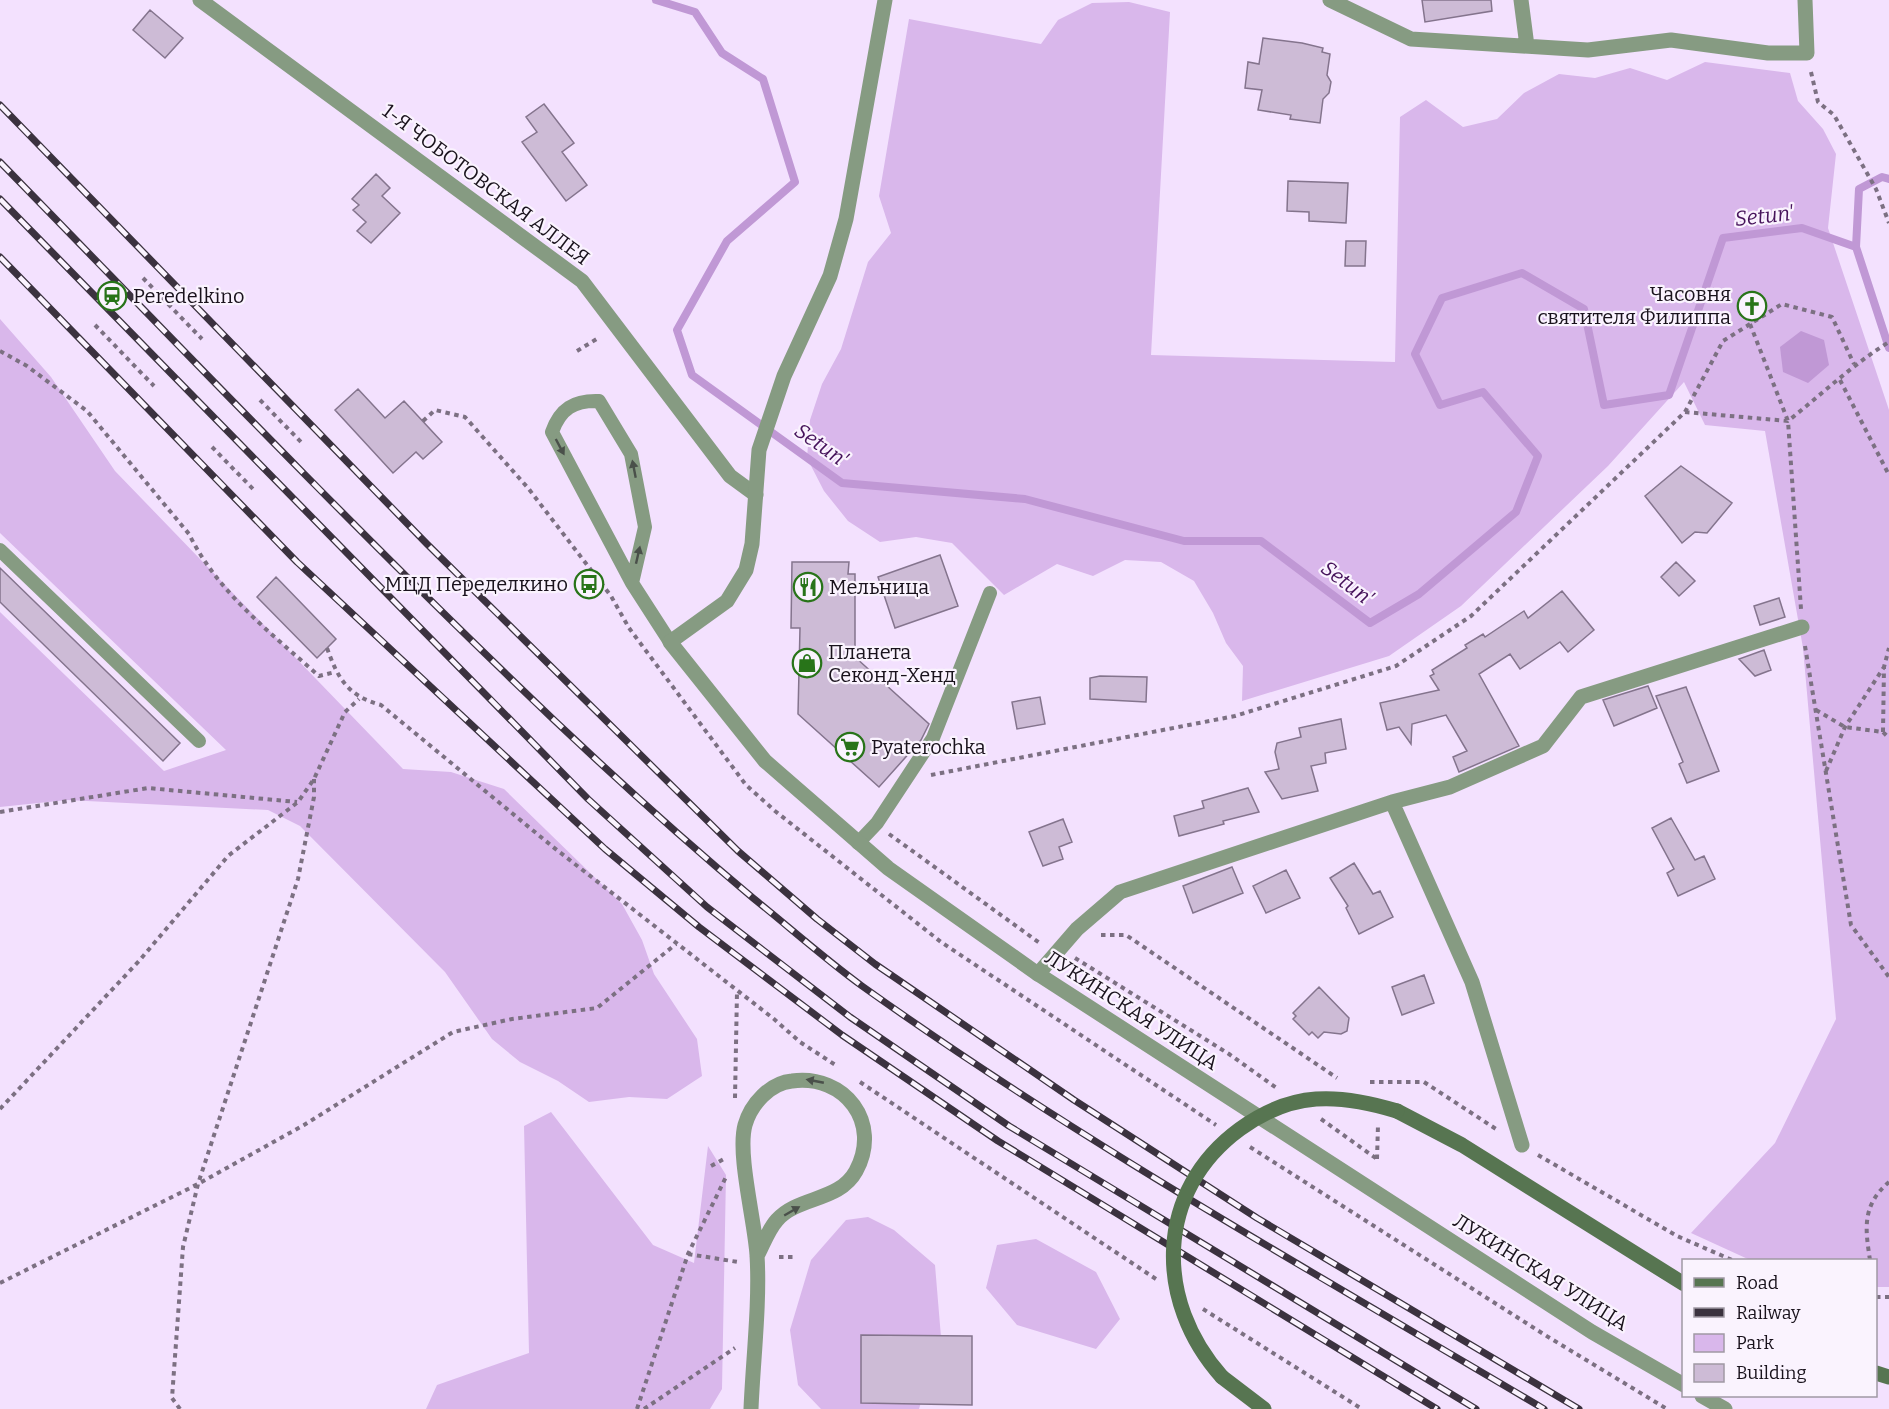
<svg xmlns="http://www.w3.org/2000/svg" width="1889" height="1409" viewBox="0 0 1889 1409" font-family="Bitter,serif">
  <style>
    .green { fill: #d9b7eb }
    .water { fill: #c098d5 }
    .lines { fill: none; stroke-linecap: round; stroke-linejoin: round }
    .stream { stroke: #c098d5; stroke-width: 8 }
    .building { fill: #cdbbd6; stroke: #84748d; stroke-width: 1.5 }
    .path { stroke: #7c7082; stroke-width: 4; stroke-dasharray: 4.5 4.5; stroke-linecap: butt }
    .service { stroke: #869b82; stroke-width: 14 }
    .minor { stroke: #869b82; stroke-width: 15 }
    .tertiary { stroke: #869b82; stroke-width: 15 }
    .secondary { stroke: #577551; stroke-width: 15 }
    .rail-casing { stroke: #3b323f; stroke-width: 7 }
    .rail { stroke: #faf3fe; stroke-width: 4.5; stroke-dasharray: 14; stroke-linecap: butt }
    .secondary-bridge { stroke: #577551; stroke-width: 15 }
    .oneway { fill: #4a504a }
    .labels { text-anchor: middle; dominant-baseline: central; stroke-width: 4.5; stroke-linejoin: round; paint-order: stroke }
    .street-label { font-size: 20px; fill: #19121c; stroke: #faf3fe }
    .poi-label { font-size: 20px; fill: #19121c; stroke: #faf3fe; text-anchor: start }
    .water-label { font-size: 21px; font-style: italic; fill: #46135b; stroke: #faf3fe }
  </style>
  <rect width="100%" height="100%" fill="#f3e1fe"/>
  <!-- green -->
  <path class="green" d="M1129 2 1170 12 1151 355 1395 362 1400 117 1426 100 1463 127 1497 119 1524 93 1559 74 1595 78 1630 68 1667 80 1705 62 1790 73 1798 101 1823 129 1836 154 1828 228 1889 410V1287H1876V1260H1750L1691 1233 1775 1143 1836 1019 1803 648 1765 431 1705 425 1684 382 1608 466 1461 606 1389 656 1242 701 1243 666 1226 643 1213 613 1194 581 1161 562 1125 560 1093 576 1057 564 1004 595 952 543 916 537 880 542 848 521 824 491 807 458 810 420 822 384 841 349 868 262 891 233 879 196 909 19 1041 44 1058 20 1092 3Z
    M0 319 51 377 115 471 403 769 451 772 504 789 622 904 642 940 654 974 697 1039 702 1076 667 1099 629 1097 589 1102 558 1081 520 1062 492 1039 445 972 300 826 268 810 67 800 0 807V612L164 771 226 750 0 533Z
    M551 1112 653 1245 694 1263 708 1146 726 1175 722 1389 710 1409H426L437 1385 529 1353 524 1126Z
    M868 1217 894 1230 935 1265 941 1337 919 1409H821L798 1385 790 1330 811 1260 846 1220Z
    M1036 1239 1096 1272 1120 1319 1096 1349 1017 1325 986 1288 997 1245Z"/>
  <!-- water -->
  <path class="water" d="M1801 331 1824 340 1829 365 1808 383 1783 372 1780 347Z"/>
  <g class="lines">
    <!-- stream -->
    <path class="stream" d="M656 0 695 12 722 53 763 79 795 182 727 241 677 330 692 375 842 483 1025 499 1184 541H1261L1370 623 1419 594 1516 512 1538 456 1483 392 1440 405 1415 354 1442 298 1522 273 1584 309 1604 405 1669 395 1723 238 1802 228 1856 247 1889 348
      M1856 247 1859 189 1882 177 1889 179"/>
  </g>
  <!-- building -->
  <path class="building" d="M1422 0H1491L1492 11 1425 22Z
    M150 10 183 38 165 58 133 30Z
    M1263 38 1302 43 1323 48 1322 52 1330 54 1327 75 1331 82 1329 93 1323 99 1320 123 1290 119 1291 115 1258 110 1262 90 1245 88 1248 62 1259 64Z
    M544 104 574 143 562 152 587 185 566 201 522 142 537 132 526 117Z
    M376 174 390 188 382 196 400 213 371 243 357 231 366 222 353 210 359 205 352 199Z
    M1288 181 1348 183 1346 223 1309 221V212L1287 211Z
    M1346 241H1366L1365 266H1345Z
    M358 389 385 418 404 401 442 442 423 459 416 452 393 473 335 410Z
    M1681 466 1732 503 1707 533 1695 532 1682 543 1645 496Z
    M940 555 958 606 895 628 878 577Z
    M792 562H849L848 574H855V657L929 724 921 740 879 787 798 714 800 628H791Z
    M1676 562 1695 581 1679 596 1661 577Z
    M0 568 180 743 163 761 0 602Z
    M276 577 336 639 317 658 257 597Z
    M1562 591 1594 630 1568 652 1560 642 1520 669 1510 654 1479 674 1519 746 1459 772 1453 757 1467 751 1446 715 1412 724 1411 744 1399 727 1387 730 1380 703 1439 690 1430 676 1434 674 1432 670 1467 648 1465 645 1483 634 1485 637 1524 611 1528 618Z
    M1779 598 1785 617 1760 625 1754 606Z
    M1764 650 1771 670 1755 676 1739 659Z
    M1100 676 1147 677 1146 702 1090 699V678Z
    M1648 686 1657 708 1614 726 1603 700Z
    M1686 687 1719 771 1687 783 1679 764 1683 762 1656 696Z
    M1040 697 1045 724 1017 729 1012 702Z
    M1341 719 1346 749 1325 753 1326 763 1311 766 1318 791 1282 799 1265 772 1279 769 1275 752 1277 743 1301 737 1299 728Z
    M1248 788 1259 812 1223 821 1224 824 1179 836 1174 816 1204 808 1202 801Z
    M1671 818 1695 860 1704 856 1715 879 1678 896 1667 873 1674 869 1652 828Z
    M1063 819 1072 842 1059 847 1063 859 1043 866 1029 832Z
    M1354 863 1373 894 1380 891 1393 917 1359 934 1346 908 1348 906 1330 878Z
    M1232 867 1243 893 1193 913 1183 886Z
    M1286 870 1300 898 1266 913 1253 886Z
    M1424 975 1434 1003 1402 1015 1392 987Z
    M1319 987 1349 1018 1347 1031 1341 1034 1324 1032 1318 1038 1312 1032 1309 1035 1293 1019 1296 1016 1293 1013Z
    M861 1335 972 1336V1405L861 1403Z"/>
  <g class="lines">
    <!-- path -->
    <path class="path" d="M1811 72 1818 102 1834 115 1876 189 1889 223
      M143 278 202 339
      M1750 324 1788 421 1801 609
      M95 325 154 386
      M0 351 27 366 87 411 189 534C218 593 271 633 319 676L335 672
      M577 351 600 337
      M1840 380 1889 475
      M260 400 302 443
      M1685 412 1788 421C1822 394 1852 365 1889 342
      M423 421 435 410 465 417 528 488 611 596 629 628 746 785 775 811 941 942 1216 1125
      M212 447 254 490
      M1805 646 1851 925 1889 977
      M327 648C338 679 348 696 381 705L553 847 774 1019 800 1042 837 1066
      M1816 710 1845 727 1883 732 1889 738
      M1883 732 1884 667 1889 648
      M1826 771 1845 727 1884 667
      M931 775 1235 716 1396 666 1471 616 1685 412 1723 341 1782 304 1832 317 1854 364
      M0 812 148 788 297 802
      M889 834 1041 944
      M1101 935H1126L1337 1078
      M1075 958 1229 1054 1278 1089
      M860 1082 1156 1279
      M1370 1082H1424L1496 1129
      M735 1098 737 992
      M0 1109 139 961 228 856 298 802 314 779 345 712 359 699
      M1321 1119 1377 1159
      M1250 1147 1545 1335 1667 1409
      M1538 1155 1677 1236 1732 1260
      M1377 1159 1378 1125
      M711 1166 724 1159
      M688 1254 738 1262
      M779 1257H793
      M1870 1260C1865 1228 1862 1205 1889 1182
      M0 1283 198 1184 304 1125 453 1032 512 1019 597 1008 676 944
      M1876 1297H1889
      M1203 1309 1362 1409
      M180 1409 172 1398 183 1247 198 1184 298 879 314 797V779
      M637 1409 688 1254 726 1177
      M644 1409 735 1348"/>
    <!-- service -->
    <path class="service" d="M0 550 199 741
      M632 583 645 527 631 454 599 401C574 400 560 409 552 432L632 583 670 642
      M858 843 877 823 933 738 990 593"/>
    <!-- minor -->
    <path class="minor" d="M200 0 582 281 730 476 756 495
      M1330 0 1411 39 1588 50 1671 40 1768 53H1807L1805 0
      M1521 0 1527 46
      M1392 802 1472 982 1522 1145
      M1038 974 1077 929 1120 892 1392 802 1450 787 1543 746 1581 697 1802 627
      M751 1409C753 1360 760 1303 757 1255 755 1222 737 1154 745 1125 751 1104 770 1083 792 1081 845 1074 882 1123 856 1171 839 1202 798 1196 777 1220 768 1230 763 1245 757 1256"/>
    <!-- tertiary -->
    <path class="tertiary" d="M885 0 846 219 830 276 784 376 759 450 752 544 746 570 727 601 670 642 765 761 888 868 1038 974 1592 1332 1684 1385
      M1702 1396 1725 1409"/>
    <!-- secondary -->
    <path class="secondary" d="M1397 1111 1462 1145 1684 1284
      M1876 1373 1889 1377
      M1222 1377 1264 1409"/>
    <!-- rail casing -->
    <g class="rail-casing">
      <path id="rail" d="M0 105 427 544 738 851 817 919 875 964 1074 1100 1257 1218 1579 1409
        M0 162C166 332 330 504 501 669 582 748 666 825 753 898 789 927 825 959 862 986 1079 1141 1315 1273 1544 1409
        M0 199 588 799 707 907 850 1017 1009 1126 1476 1409
        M0 257 297 562 605 849 699 927 842 1035 998 1141 1437 1409"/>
    </g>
    <!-- rail -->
    <use href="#rail" class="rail"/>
    <!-- secondary-bridge -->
    <path class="secondary-bridge" d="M1222 1377C1154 1301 1155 1191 1240 1129 1262 1113 1289 1101 1316 1099 1344 1097 1371 1103 1397 1111"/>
  </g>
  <!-- one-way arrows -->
  <defs><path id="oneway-solid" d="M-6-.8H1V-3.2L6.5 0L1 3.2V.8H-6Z" transform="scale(1.5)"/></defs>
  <g class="oneway">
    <use href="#oneway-solid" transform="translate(560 447) rotate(62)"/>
    <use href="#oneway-solid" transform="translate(634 469) rotate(-101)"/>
    <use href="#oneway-solid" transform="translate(638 555) rotate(-77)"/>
    <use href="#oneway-solid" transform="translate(815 1081) rotate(-169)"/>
    <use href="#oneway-solid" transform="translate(792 1211) rotate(-30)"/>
  </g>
  <!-- icons -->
  <defs>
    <g id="station-ring" transform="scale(1.5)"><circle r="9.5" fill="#faf3fe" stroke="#287419" stroke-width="1.5"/><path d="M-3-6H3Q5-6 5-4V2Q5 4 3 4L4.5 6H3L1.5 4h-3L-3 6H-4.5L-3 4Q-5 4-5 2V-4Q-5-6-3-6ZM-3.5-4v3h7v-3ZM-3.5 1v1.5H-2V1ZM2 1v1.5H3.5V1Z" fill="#287419"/></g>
    <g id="church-ring" transform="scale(1.5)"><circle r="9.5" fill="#faf3fe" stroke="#287419" stroke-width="1.5"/><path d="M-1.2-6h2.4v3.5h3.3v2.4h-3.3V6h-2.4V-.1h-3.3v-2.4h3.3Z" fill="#287419"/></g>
    <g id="bus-ring" transform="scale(1.5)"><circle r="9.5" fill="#faf3fe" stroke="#287419" stroke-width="1.5"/><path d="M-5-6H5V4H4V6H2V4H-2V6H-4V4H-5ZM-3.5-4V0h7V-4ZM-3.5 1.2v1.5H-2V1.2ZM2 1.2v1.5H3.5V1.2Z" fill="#287419"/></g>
    <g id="restaurant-ring" transform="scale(1.5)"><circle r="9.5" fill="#faf3fe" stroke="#287419" stroke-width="1.5"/><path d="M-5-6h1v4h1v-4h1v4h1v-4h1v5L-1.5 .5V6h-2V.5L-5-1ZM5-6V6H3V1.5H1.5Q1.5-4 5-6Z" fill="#287419"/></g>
    <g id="shop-ring" transform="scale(1.5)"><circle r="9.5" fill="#faf3fe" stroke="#287419" stroke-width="1.5"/><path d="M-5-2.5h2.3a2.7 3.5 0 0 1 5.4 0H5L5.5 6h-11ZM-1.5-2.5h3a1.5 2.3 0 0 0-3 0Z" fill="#287419"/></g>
    <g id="supermarket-ring" transform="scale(1.5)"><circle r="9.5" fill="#faf3fe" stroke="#287419" stroke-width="1.5"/><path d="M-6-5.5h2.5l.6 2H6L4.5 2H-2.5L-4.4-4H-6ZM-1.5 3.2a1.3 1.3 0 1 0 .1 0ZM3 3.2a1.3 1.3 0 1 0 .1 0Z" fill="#287419"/></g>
  </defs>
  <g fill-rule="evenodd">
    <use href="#station-ring" x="112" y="296"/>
    <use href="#church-ring" x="1752" y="306"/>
    <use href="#bus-ring" x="589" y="584"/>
    <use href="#restaurant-ring" x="808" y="587"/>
    <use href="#shop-ring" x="807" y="663"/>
    <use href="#supermarket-ring" x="850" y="747"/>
  </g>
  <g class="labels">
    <!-- street labels -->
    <g class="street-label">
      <text transform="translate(486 184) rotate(37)">1-Я ЧОБОТОВСКАЯ АЛЛЕЯ</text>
      <text transform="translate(1132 1010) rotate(33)">ЛУКИНСКАЯ УЛИЦА</text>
      <text transform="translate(1541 1272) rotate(32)">ЛУКИНСКАЯ УЛИЦА</text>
    </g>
    <!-- poi labels -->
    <g class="poi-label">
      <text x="1731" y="294" text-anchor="end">Часовня<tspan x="1731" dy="23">святителя Филиппа</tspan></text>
      <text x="133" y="296">Peredelkino</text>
      <text x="568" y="584" text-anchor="end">МЦД Переделкино</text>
      <text x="829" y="587">Мельница</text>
      <text x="828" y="652">Планета<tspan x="828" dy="23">Секонд-Хенд</tspan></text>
      <text x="871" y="747">Pyaterochka</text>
    </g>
    <!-- water labels -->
    <g class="water-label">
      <text transform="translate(1764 216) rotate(-6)">Setun'</text>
      <text transform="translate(821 445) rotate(35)">Setun'</text>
      <text transform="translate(1347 583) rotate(37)">Setun'</text>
    </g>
  </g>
  <!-- legend -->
  <rect x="1682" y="1259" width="195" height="138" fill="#faf3fe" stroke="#a099a4" stroke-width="1.5"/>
  <rect x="1694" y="1278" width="30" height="9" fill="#577551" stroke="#a099a4" stroke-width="1.5"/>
  <text x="1736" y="1289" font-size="18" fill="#19121c">Road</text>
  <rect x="1694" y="1308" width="30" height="9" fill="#3b323f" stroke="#a099a4" stroke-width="1.5"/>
  <text x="1736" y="1319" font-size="18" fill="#19121c">Railway</text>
  <rect x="1694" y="1334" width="30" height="18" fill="#d9b7eb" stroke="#a099a4" stroke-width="1.5"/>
  <text x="1736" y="1349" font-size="18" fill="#19121c">Park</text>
  <rect x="1694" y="1364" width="30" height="18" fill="#cdbbd6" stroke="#a099a4" stroke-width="1.5"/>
  <text x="1736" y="1379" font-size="18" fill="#19121c">Building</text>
</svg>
